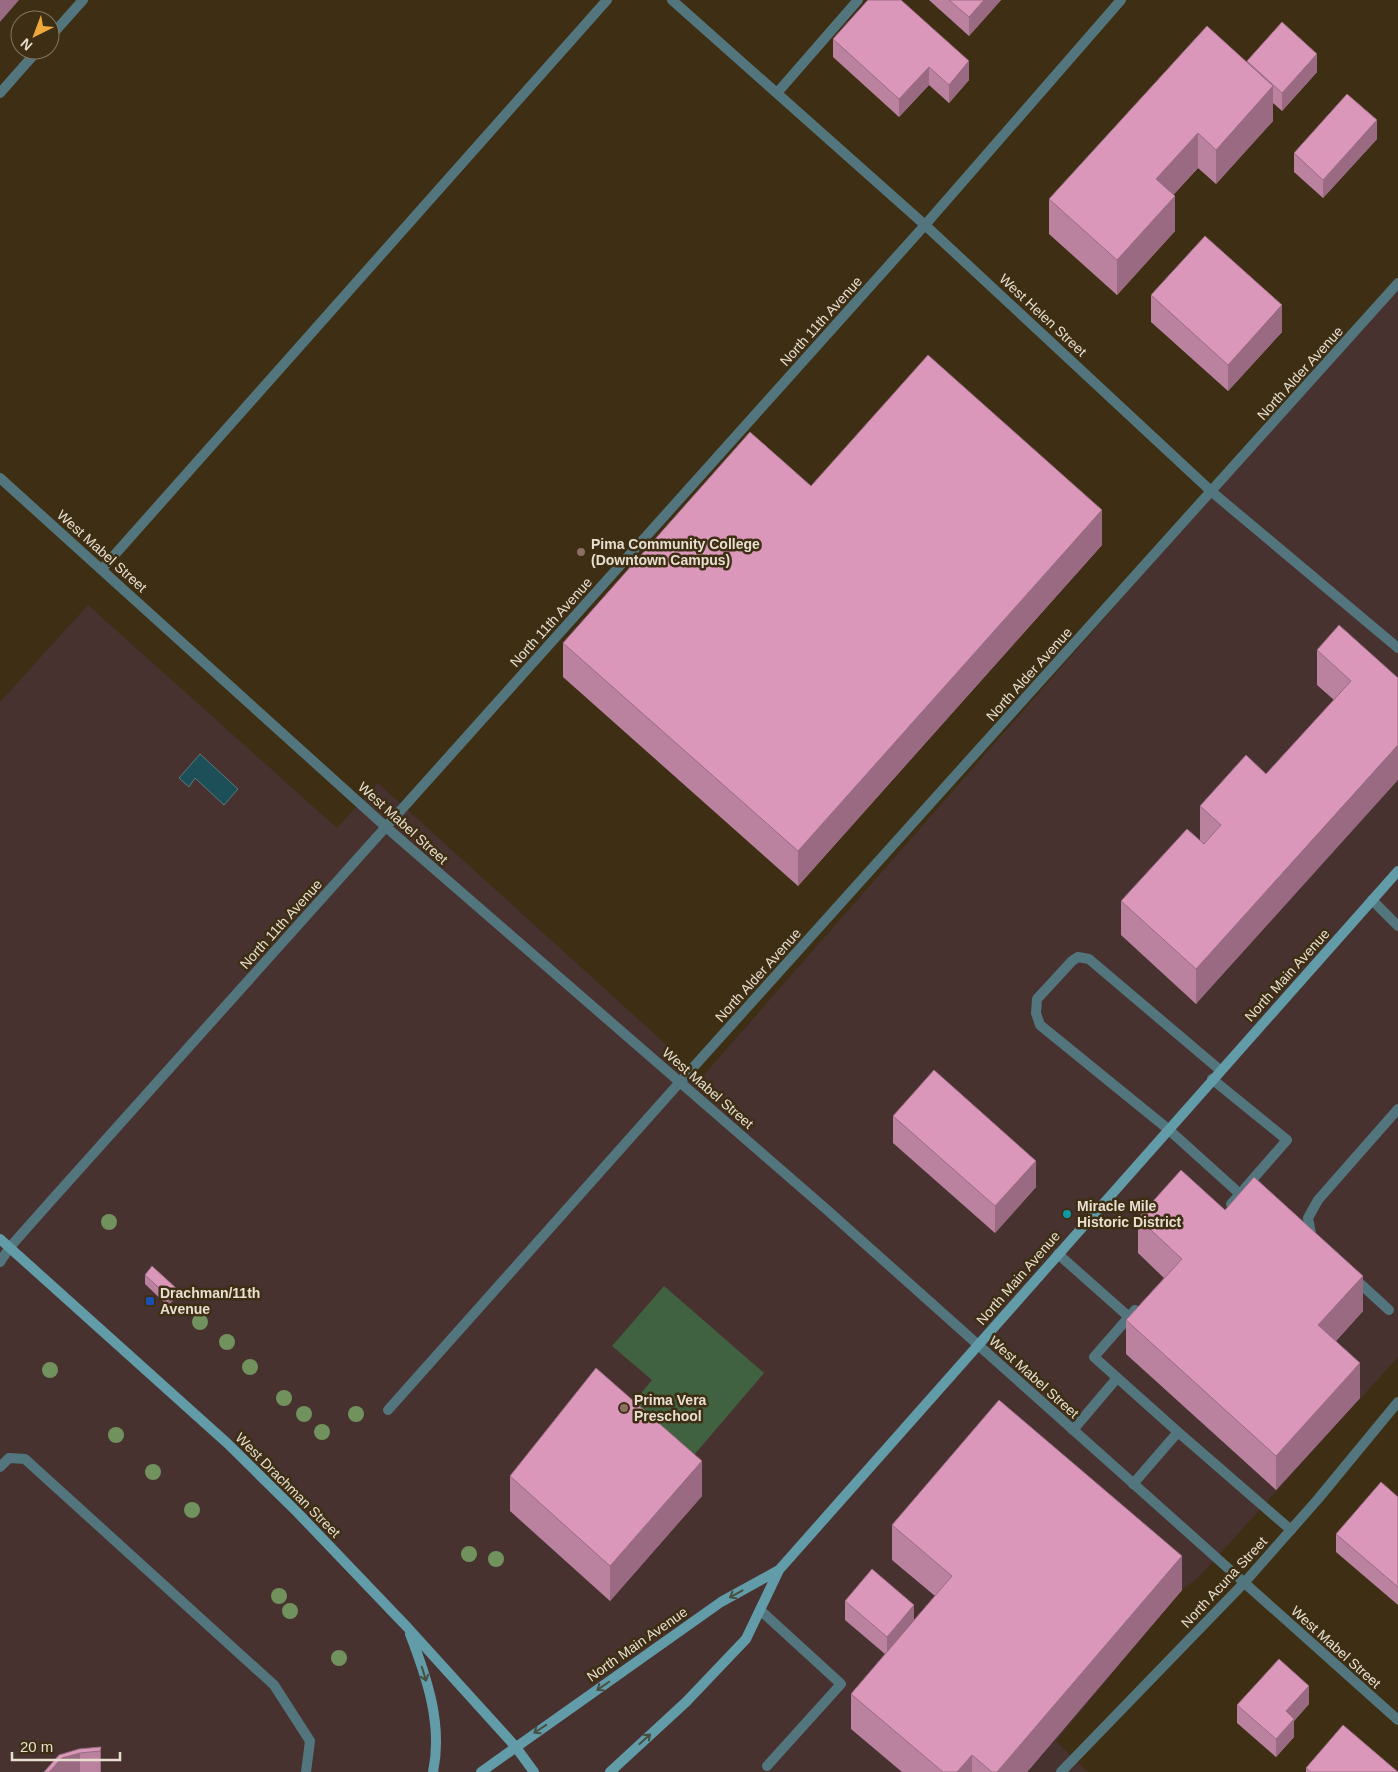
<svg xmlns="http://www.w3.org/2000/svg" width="1398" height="1772" viewBox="0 0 1398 1772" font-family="Helvetica,sans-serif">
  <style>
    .commercial { fill: #473230 }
    .green { fill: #416240 }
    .water { fill: #1c4f58; stroke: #5a7a7c }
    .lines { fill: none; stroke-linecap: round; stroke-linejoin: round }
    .lane { stroke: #53767e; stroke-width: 10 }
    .street { stroke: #53767e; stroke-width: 10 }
    .secondary { stroke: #639ca9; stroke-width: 10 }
    .tree { fill: #71915d }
    .wall { fill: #bb82a0 }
    .shaded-wall { fill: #996a82 }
    .building { fill: #da97ba; stroke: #996a82 }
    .oneway { stroke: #484f41 }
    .education-dot { fill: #8d6e63; stroke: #3d2e14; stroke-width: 2 }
    .culture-dot { fill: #0f9aa8; stroke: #3d2e14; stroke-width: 2 }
    .transit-dot { fill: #1a4fb4; stroke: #3d2e14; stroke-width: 2 }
    .labels { text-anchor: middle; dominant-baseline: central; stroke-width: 5; stroke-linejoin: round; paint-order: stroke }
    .street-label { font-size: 14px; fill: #e9dfd0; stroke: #3d2e14 }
    .poi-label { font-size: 14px; font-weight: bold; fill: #e9dfd0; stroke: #3d2e14; text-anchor: start }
  </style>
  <rect width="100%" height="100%" fill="#3d2e14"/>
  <!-- commercial -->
  <path class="commercial" d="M1398 278V1357L1199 1577 1182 1590 1056 1741 1088 1772H0V702L88 605 337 828 378 783 702 1077 1209 499Z"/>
  <!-- green -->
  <path class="green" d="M664 1286 764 1373 694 1455 634 1402 652 1380 612 1346Z"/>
  <!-- water -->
  <path class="water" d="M200 754 238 789 224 805 195 778 189 787 179 778Z"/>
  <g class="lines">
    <!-- lane -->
    <path class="lane" d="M777 93 858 0
      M102 569 607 0
      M1372 900 1398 926
      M1220 1070 1089 959 1078 957 1072 961 1037 999 1036 1013 1040 1025 1168 1129 1240 1194 1231 1204
      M1212 1079 1287 1140 1245 1188
      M1312 1239 1308 1218 1318 1200 1398 1109
      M1058 1254 1129 1317
      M1354 1278 1389 1310
      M388 1410 680 1082
      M1073 1430 1117 1378
      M1178 1432 1291 1530
      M0 1467 9 1458 25 1459 274 1685 310 1741 306 1772
      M1133 1484 1178 1432 1094 1357 1135 1310
      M760 1610 841 1684 767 1766"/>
    <!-- street -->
    <path class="street" d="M672 0 925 225 1212 492 1398 648
      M50 37 83 0
      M0 93 38 50
      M0 478 386 827 826 1209 1398 1720
      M680 1082 1398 283
      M0 1262 10 1247 49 1203 925 225 1121 0
      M1061 1772 1244 1583 1318 1499 1398 1402"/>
    <!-- secondary -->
    <path class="secondary" d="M0 1239 227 1443 297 1512 408 1628 515 1746 534 1772
      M410 1634C427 1678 443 1725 433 1772
      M481 1772 721 1602 779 1570
      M610 1772 686 1702 746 1639 779 1570 1398 871"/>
  </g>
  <!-- trees -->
  <g class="tree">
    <circle cx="109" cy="1222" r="8"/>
    <circle cx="200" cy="1322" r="8"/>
    <circle cx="227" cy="1342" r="8"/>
    <circle cx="250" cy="1367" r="8"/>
    <circle cx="50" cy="1370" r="8"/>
    <circle cx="284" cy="1398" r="8"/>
    <circle cx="304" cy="1414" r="8"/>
    <circle cx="356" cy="1414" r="8"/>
    <circle cx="322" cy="1432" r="8"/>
    <circle cx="116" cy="1435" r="8"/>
    <circle cx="153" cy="1472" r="8"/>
    <circle cx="192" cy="1510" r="8"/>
    <circle cx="469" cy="1554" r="8"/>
    <circle cx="496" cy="1559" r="8"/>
    <circle cx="279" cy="1596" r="8"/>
    <circle cx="290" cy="1611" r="8"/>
    <circle cx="339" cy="1658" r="8"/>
  </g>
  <!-- wall -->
  <path class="wall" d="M868 0 969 80 949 103 929 85 899 117 833 57V39Z
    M929 0H1001L969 36Z
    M1247 61 1317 72 1282 111 1273 103V121L1216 184 1198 168 1173 195 1175 231 1117 295 1049 234V199L1247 62Z
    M1377 139 1323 198 1294 172V153Z
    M1151 295 1282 332 1228 391 1151 322Z
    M811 486 1102 545 798 886 563 677V643Z
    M1317 650 1398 678 1196 1004 1121 935V901L1200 840V806L1266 774 1334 700 1317 685Z
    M893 1116 1036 1187 995 1233 893 1143Z
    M1225 1210 1363 1311 1336 1341 1360 1398 1276 1490 1126 1354V1320L1164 1278 1138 1253V1218Z
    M145 1275 176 1297 168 1306 145 1284Z
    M510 1476 702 1496 610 1601 510 1511Z
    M1398 1497V1605L1336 1552V1534Z
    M892 1525 1182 1590 1027 1772H902L851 1729V1694L885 1654 845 1620V1601L914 1620 935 1596 892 1560Z
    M1309 1704 1294 1721V1737L1276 1757 1237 1723V1705Z
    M101 1747V1772H44L79 1749Z
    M1306 1768 1398 1772H1306Z"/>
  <!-- shaded-wall -->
  <path class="shaded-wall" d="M0 0H19L0 22Z
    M984 0H1001L969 36V17Z
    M1317 54V72L1282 111V93Z
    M969 61V80L949 103V85Z
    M929 67V85L899 117V99Z
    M1273 86V121L1216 184V150Z
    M1377 120V139L1323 198V180Z
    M1198 133V168L1156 214V179Z
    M1175 196V231L1117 295V260Z
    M1282 305V332L1228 391V365Z
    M1102 510V545L798 886V851Z
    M1398 745V780L1196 1004V969Z
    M1036 1161V1187L995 1233V1206Z
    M1363 1276V1311L1318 1360V1325Z
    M176 1288V1297L168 1306V1296Z
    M1360 1363V1398L1276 1490V1456Z
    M702 1461V1496L610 1601V1566Z
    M1182 1556V1590L1027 1772H997Z
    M914 1605V1623L887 1655V1637Z
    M1309 1686V1704L1294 1721V1737L1276 1757V1739L1286 1711Z
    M101 1747V1772H100V1751Z
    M80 1753V1772H49L62 1758Z
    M972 1755V1772H957Z"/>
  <!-- building -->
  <path class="building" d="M868 0H901L969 61 949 85 929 67 899 99 833 39Z
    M949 0H984L969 17Z
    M1282 22 1317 54 1282 93 1247 61Z
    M1207 26 1273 86 1216 150 1198 133 1156 179 1175 196 1117 260 1049 199Z
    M1347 94 1377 120 1323 180 1294 153Z
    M1205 236 1282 305 1228 365 1151 295Z
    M928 355 1102 510 798 851 563 643 750 432 811 486Z
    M1339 625 1398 678V745L1196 969 1121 901 1187 829 1204 844 1221 825 1200 806 1246 755 1266 774 1351 681 1317 650Z
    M934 1070 1036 1161 995 1206 893 1116Z
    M1181 1170 1225 1210 1254 1177 1363 1276 1318 1325 1360 1363 1276 1456 1126 1320 1182 1259 1138 1218Z
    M152 1266 176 1288 168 1296 145 1275Z
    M596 1368 702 1461 610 1566 510 1476Z
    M999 1400 1182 1556 997 1772H992L972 1755 957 1772H943L851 1694 952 1576 892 1525Z
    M1381 1482 1398 1497V1587L1336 1534Z
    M872 1569 914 1605 887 1637 845 1601Z
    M1279 1659 1309 1686 1286 1711 1294 1719 1276 1739 1237 1705Z
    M1343 1725 1398 1772H1311L1306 1768Z
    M101 1747 100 1751 80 1753 62 1758 49 1772H44L59 1755 79 1749Z"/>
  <!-- one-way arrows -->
  <defs><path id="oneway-shaft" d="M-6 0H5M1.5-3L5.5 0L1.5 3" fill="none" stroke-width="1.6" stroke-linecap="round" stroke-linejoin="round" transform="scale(1.25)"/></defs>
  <g class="oneway">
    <use href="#oneway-shaft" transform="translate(736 1594) rotate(151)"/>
    <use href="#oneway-shaft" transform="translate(424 1674) rotate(73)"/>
    <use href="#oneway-shaft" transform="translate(603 1686) rotate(145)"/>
    <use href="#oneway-shaft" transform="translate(540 1729) rotate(146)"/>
    <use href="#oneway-shaft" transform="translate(645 1739) rotate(-42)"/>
  </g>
  <!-- markers -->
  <g class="education-dot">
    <circle cx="581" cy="552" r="5"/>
    <circle cx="624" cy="1408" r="5"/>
  </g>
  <circle class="culture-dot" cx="1067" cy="1214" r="5"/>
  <rect class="transit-dot" x="145" y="1296" width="10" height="10" rx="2.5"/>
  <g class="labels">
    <!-- street labels -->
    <g class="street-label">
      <text transform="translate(1043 315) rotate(43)">West Helen Street</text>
      <text transform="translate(821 321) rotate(-48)">North 11th Avenue</text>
      <text transform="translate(1300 373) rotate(-48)">North Alder Avenue</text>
      <text transform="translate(102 551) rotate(42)">West Mabel Street</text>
      <text transform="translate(551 622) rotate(-48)">North 11th Avenue</text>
      <text transform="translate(1029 674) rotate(-48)">North Alder Avenue</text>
      <text transform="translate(403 823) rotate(42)">West Mabel Street</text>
      <text transform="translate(281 924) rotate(-48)">North 11th Avenue</text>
      <text transform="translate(758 975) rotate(-48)">North Alder Avenue</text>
      <text transform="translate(1287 975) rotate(-48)">North Main Avenue</text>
      <text transform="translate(708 1088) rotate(41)">West Mabel Street</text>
      <text transform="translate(1018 1278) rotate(-49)">North Main Avenue</text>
      <text transform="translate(1034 1377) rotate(42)">West Mabel Street</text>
      <text transform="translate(288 1485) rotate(45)">West Drachman Street</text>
      <text transform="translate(1224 1582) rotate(-47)">North Acuna Street</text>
      <text transform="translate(637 1644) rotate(-35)">North Main Avenue</text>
      <text transform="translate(1336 1647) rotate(42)">West Mabel Street</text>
    </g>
    <!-- poi labels -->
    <g class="poi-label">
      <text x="591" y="544">Pima Community College<tspan x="591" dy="16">(Downtown Campus)</tspan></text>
      <text x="1077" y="1206">Miracle Mile<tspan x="1077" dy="16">Historic District</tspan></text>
      <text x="160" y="1293">Drachman/11th<tspan x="160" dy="16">Avenue</tspan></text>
      <text x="634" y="1400">Prima Vera<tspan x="634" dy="16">Preschool</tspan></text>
    </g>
  </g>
  <!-- north arrow -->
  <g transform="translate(35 35) rotate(222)"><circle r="24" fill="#3d2e14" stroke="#82755f"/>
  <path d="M0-4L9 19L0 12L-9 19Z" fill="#eea83c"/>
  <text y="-8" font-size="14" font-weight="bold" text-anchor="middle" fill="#e9dfd0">N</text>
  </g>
  <!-- scale -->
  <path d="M12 1752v8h108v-8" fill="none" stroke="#e9dfd0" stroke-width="2.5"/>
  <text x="20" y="1752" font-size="15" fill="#e9dfd0" stroke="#3d2e14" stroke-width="4" paint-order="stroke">20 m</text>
</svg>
